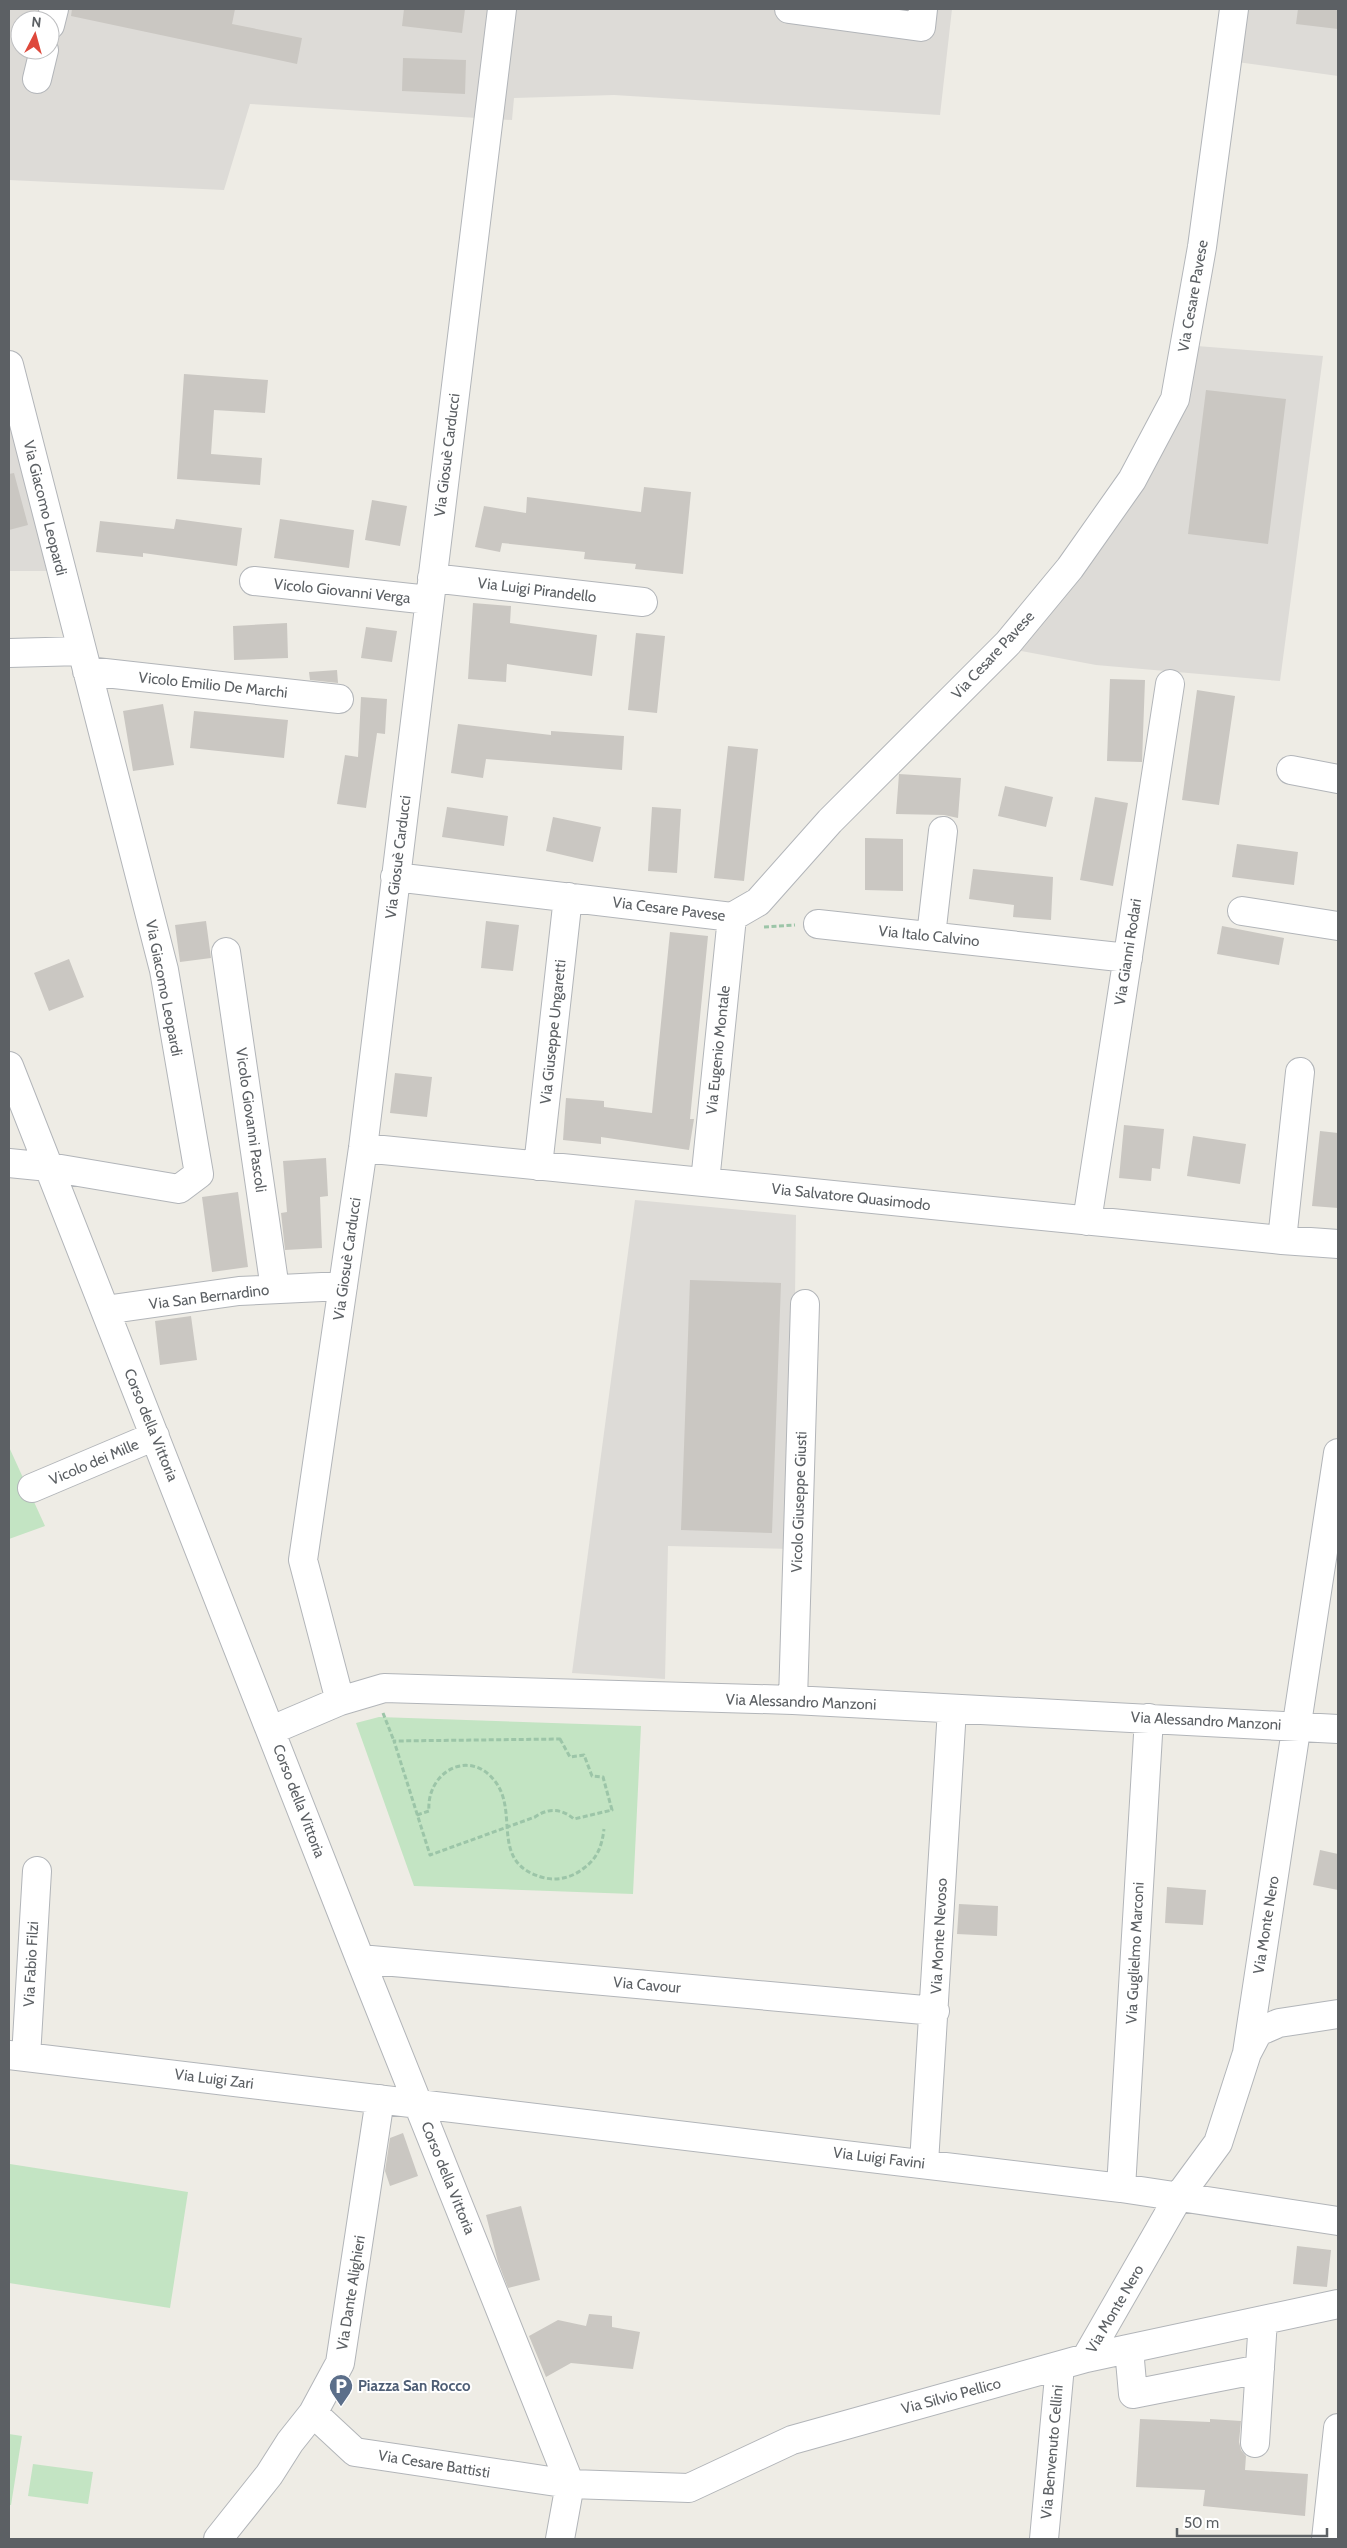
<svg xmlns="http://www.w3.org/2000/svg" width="1347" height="2548" viewBox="0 0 1347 2548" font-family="Cabin,sans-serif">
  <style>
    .industrial { fill: #dddbd7; fill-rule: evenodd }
    .green { fill: #c3e4c3 }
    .building { fill: #cac7c2 }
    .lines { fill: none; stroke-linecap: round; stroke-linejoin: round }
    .minor-casing { stroke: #b2b5b9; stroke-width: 30 }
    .path { stroke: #9cc5a8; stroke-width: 3; stroke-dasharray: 5 2.5; stroke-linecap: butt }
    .minor { stroke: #fff; stroke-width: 28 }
    .labels { text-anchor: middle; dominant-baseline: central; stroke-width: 4; stroke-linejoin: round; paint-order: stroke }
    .street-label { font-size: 15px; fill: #5c6064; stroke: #fff }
    .service-label { font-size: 15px; font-weight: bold; fill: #4e5e75; stroke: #fff; text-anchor: start }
  </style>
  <rect width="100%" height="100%" fill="#eeece5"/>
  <!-- industrial -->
  <path class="industrial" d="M9 9H952L940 115 614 95 514 98 512 120 250 104 224 190 9 180ZM20 20H50V50H20Z
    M1242 9H1338V76L1237 62Z
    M1197 346 1323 356 1280 681 1096 665 1016 650Z
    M9 390 50 571H9Z
    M635 1200 796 1215 792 1549 668 1546 665 1679 572 1673Z"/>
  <!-- green -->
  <path class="green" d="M9 1447 45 1526 9 1539Z
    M379 1717 641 1726 633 1894 414 1886 356 1723Z
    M10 2164 188 2192 170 2308 9 2283Z
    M9 2434 22 2436 11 2505H9Z
    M33 2464 93 2472 88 2504 28 2496Z"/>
  <!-- building -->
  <path class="building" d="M72 9H235L232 24 302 38 297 64 71 16Z
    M404 9H465L462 33 402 26Z
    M1298 9H1338V29L1296 24Z
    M403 58 466 60 465 94 402 91Z
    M184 374 268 380 265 413 214 410 211 454 262 458 260 485 177 479Z
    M1206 390 1286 399 1268 544 1188 534Z
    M14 473 28 525 9 530V474Z
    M644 487 691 492 683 574 635 569 636 564 584 559 585 552 502 543 500 552 475 547 484 506 526 513 527 497 641 512Z
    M372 500 407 506 400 546 365 540Z
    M176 519 242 528 237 566 143 553V557L96 552 100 521 174 529Z
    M280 519 354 530 349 568 274 558Z
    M473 603 511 606 510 623 597 635 592 676 507 664 506 682 468 679Z
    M287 623 288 658 234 660 233 626Z
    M366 627 397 631 392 662 361 658Z
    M636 633 665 636 657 713 628 710Z
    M337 670 338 683 310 680 309 672Z
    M1110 679 1145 680 1142 762 1107 761Z
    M1197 690 1235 696 1219 805 1182 800Z
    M361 697 387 699 385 734 377 733 366 808 337 804 345 755 358 757Z
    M163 704 174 765 133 771 123 711Z
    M194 711 288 720 284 758 190 748Z
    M458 724 551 735V731L624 736 622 770 486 759 483 778 451 773Z
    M728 746 758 749 744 881 714 878Z
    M899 774 961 778 958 818 944 815 896 814Z
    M1005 786 1053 797 1046 827 998 816Z
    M1095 797 1128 803 1113 886 1080 880Z
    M447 807 508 816 504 846 442 837Z
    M652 807 681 809 677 873 648 871Z
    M553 817 601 827 593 862 546 851Z
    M865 838 903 839V891L865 890Z
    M1237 844 1298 852 1294 885 1232 877Z
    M973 869 1053 877 1051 920 1013 917 1014 905 969 899Z
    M206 921 211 958 180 962 175 925Z
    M486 921 519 925 513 971 481 968Z
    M1222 926 1284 938 1279 965 1217 954Z
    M670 932 708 936 690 1119H694L689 1150 601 1137V1144L563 1140 566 1098 604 1101V1107L652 1113Z
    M69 959 84 997 49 1011 34 973Z
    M395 1073 432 1077 427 1117 390 1113Z
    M1124 1125 1164 1129 1160 1169 1152 1168 1151 1181 1119 1178Z
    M1320 1131 1338 1133V1208L1312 1206Z
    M1193 1136 1246 1144 1240 1184 1187 1176Z
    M326 1158 328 1196 320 1197 322 1248 285 1250 281 1213 287 1212 283 1161Z
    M238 1192 248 1267 212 1272 202 1197Z
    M690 1280 781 1283 772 1533 681 1530Z
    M191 1316 197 1360 160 1365 155 1321Z
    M1320 1850 1338 1854V1890L1313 1885Z
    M1167 1887 1206 1890 1203 1925 1165 1923Z
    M959 1904 998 1906 997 1936 957 1934Z
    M403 2133 418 2176 390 2186 385 2171 390 2138Z
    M521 2206 540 2280 508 2288 498 2262 486 2215Z
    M1297 2246 1331 2250 1327 2287 1293 2284Z
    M589 2314 612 2316V2327L640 2332 633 2369 571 2363 546 2377 529 2336 558 2320 586 2326Z
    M1140 2419 1210 2422V2419L1241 2421 1239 2442 1241 2450 1246 2456 1245 2470 1308 2474 1305 2516 1203 2506 1205 2490 1136 2487Z"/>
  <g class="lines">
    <!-- minor casing -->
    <g class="minor-casing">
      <path id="minor" d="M789 9 921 27 923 9
        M50 25 54 9
        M37 79 44 50
        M9 365 164 970 199 1174 179 1189 49 1167 9 1163
        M432 578 643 602
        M254 581 429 600
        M9 653 82 651
        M87 671 339 699
        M1291 770 1338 779
        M395 877 732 917 758 902 830 821 1008 643 1070 568 1132 480 1175 399 1202 247 1234 9
        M1242 911 1338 926
        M818 924 1128 958
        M931 936 943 831
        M226 952 275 1289
        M9 1066 360 1959 570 2484 560 2539
        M363 1148 1282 1240 1338 1244
        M538 1166 568 897
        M705 1182 732 917
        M1087 1221 1170 684
        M1282 1240 1300 1072
        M105 1310 239 1291 343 1286
        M32 1488 155 1436
        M793 1700 805 1304
        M340 1701 303 1560 363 1148 502 9
        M272 1730 340 1701 384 1688 793 1700 1338 1729
        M360 1959 935 2011
        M1247 2053 1258 2032 1279 2023 1338 2014
        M9 2055 1121 2188 1338 2221
        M26 2057 37 1871
        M924 2163 952 1709
        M1121 2188 1149 1718
        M1129 2349 1133 2394 1260 2369
        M1086 2358 1179 2196 1218 2143 1247 2053 1338 1453
        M313 2413 355 2452 570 2484 689 2488 792 2440 1086 2358 1338 2304
        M1255 2443 1263 2320
        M218 2539 269 2475 290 2442 313 2413 340 2363 380 2099
        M1044 2539 1060 2366
        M1326 2539 1338 2428"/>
    </g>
    <!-- path -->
    <path class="path" d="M764 927 795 925
      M383 1713 394 1741
      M560 1739 570 1757 584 1755 592 1776 603 1777 612 1810 574 1819C561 1808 548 1808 535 1817L430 1855 394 1741Z
      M417 1815 429 1811C426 1773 468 1748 494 1780 521 1812 487 1864 545 1878 559 1881 573 1877 584 1868 598 1858 602 1845 604 1829"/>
    <!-- minor -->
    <use href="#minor" class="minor"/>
  </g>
  <!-- icons -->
  <defs>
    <g id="parking-pin" transform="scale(1.25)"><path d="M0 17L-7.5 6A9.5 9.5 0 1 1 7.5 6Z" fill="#5c6f8a" stroke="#fff"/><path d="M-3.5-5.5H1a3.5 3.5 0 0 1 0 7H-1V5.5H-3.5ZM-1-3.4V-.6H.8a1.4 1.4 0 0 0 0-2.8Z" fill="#fff"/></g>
  </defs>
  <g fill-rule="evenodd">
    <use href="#parking-pin" x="341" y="2386"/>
  </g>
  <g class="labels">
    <!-- street labels -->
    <g class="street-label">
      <text transform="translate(1193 296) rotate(-80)">Via Cesare Pavese</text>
      <text transform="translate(447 455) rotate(-83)">Via Giosuè Carducci</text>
      <text transform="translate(45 508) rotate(76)">Via Giacomo Leopardi</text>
      <text transform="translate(537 590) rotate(7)">Via Luigi Pirandello</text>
      <text transform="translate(342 591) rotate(6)">Vicolo Giovanni Verga</text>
      <text transform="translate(993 655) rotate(-47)">Via Cesare Pavese</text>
      <text transform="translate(213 685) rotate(6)">Vicolo Emilio De Marchi</text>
      <text transform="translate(398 857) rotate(-83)">Via Giosuè Carducci</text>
      <text transform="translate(669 909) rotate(7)">Via Cesare Pavese</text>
      <text transform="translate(929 936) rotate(6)">Via Italo Calvino</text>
      <text transform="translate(1128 952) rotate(-81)">Via Gianni Rodari</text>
      <text transform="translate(164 988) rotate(79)">Via Giacomo Leopardi</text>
      <text transform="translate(553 1032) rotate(-84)">Via Giuseppe Ungaretti</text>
      <text transform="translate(718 1050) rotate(-84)">Via Eugenio Montale</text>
      <text transform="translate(251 1120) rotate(82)">Vicolo Giovanni Pascoli</text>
      <text transform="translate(851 1197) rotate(6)">Via Salvatore Quasimodo</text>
      <text transform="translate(347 1259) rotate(-82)">Via Giosuè Carducci</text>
      <text transform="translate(209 1297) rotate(-7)">Via San Bernardino</text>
      <text transform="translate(151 1425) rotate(68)">Corso della Vittoria</text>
      <text transform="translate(94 1462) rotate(-23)">Vicolo dei Mille</text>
      <text transform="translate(799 1502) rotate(-88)">Vicolo Giuseppe Giusti</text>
      <text transform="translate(801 1702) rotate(2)">Via Alessandro Manzoni</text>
      <text transform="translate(1206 1721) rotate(3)">Via Alessandro Manzoni</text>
      <text transform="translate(299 1801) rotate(69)">Corso della Vittoria</text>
      <text transform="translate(1266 1925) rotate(-81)">Via Monte Nero</text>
      <text transform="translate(939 1936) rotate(-87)">Via Monte Nevoso</text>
      <text transform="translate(1135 1953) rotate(-87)">Via Guglielmo Marconi</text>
      <text transform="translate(31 1964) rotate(-87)">Via Fabio Filzi</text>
      <text transform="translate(647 1985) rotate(5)">Via Cavour</text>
      <text transform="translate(214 2079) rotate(7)">Via Luigi Zari</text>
      <text transform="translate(879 2158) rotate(7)">Via Luigi Favini</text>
      <text transform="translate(448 2178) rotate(68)">Corso della Vittoria</text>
      <text transform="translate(351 2293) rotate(-81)">Via Dante Alighieri</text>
      <text transform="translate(1115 2309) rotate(-60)">Via Monte Nero</text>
      <text transform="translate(951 2396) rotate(-15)">Via Silvio Pellico</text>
      <text transform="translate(1052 2452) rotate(-85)">Via Benvenuto Cellini</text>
      <text transform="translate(434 2464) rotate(9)">Via Cesare Battisti</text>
    </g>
    <!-- service labels -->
    <g class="service-label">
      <text x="358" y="2386">Piazza San Rocco</text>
    </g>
  </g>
  <!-- border -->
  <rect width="1347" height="2548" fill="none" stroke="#5c6064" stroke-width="20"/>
  <!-- north arrow -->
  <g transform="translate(35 35) rotate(6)"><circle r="24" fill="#ffffff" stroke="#bebfc1"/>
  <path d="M0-4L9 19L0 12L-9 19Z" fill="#de483b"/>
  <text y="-8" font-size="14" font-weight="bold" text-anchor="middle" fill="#5c6064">N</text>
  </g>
  <!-- scale -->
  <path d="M1177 2528v8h150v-8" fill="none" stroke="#5c6064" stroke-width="2.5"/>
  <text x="1184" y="2528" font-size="15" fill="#5c6064" stroke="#ffffff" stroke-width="4" paint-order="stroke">50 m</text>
</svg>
